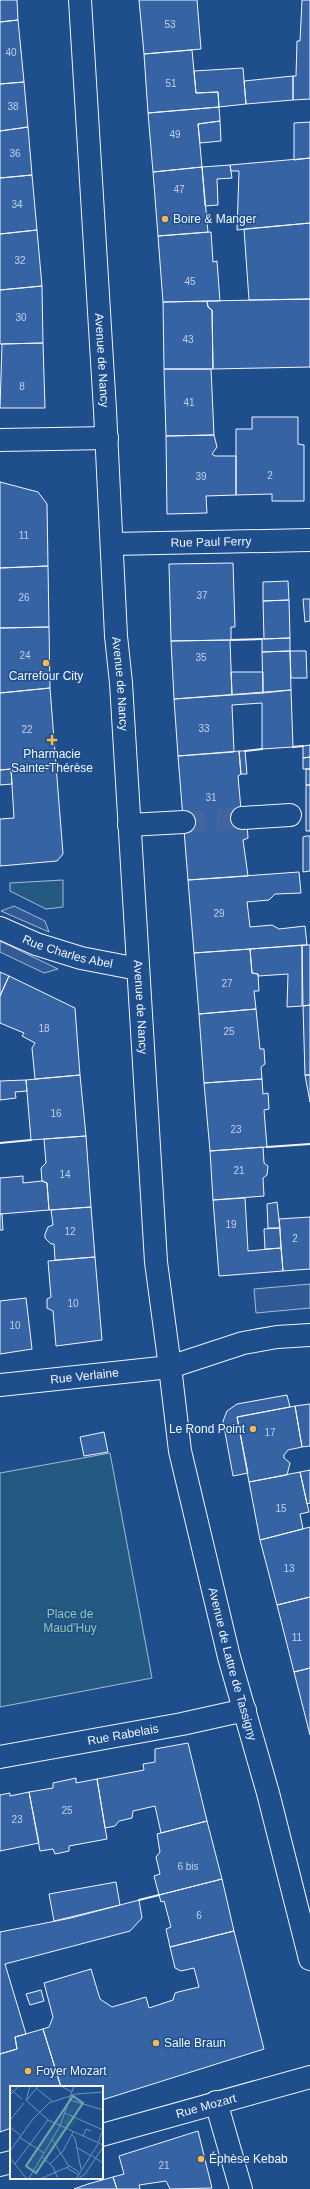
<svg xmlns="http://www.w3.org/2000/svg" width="310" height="2189" viewBox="0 0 310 2189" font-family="Helvetica,sans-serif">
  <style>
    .green { fill: #245a82; stroke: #a8bbd7 }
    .parking { fill: #305b95; stroke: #a8bbd7 }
    .building { fill: #3563a3; stroke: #f2f6ff }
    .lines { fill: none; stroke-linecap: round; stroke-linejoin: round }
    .minor-tunnel { stroke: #3f679d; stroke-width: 22; stroke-dasharray: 22 11; stroke-linecap: butt }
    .minor-casing { stroke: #f2f6ff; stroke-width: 24 }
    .major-casing { stroke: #f2f6ff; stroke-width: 24 }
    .minor { stroke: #1f4e8c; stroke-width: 22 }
    .major { stroke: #1f4e8c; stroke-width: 22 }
    .wall { stroke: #f2f6ff; stroke-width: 2 }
    .poi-dot { fill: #ffb74d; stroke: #1f4e8c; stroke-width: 1.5 }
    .labels { text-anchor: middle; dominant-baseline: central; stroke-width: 3; stroke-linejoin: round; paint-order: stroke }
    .number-label { font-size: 10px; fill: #c3d1e8 }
    .poi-label { font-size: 12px; fill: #f2f6ff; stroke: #1f4e8c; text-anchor: start }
    .street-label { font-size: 12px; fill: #f2f6ff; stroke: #1f4e8c }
    .park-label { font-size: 12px; fill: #97c8a6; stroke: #1f4e8c }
    .inset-road { fill: none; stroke: #7391ba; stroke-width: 1 }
    .view { fill: #6aa9a8; fill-opacity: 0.15; stroke: #6aa9a8; stroke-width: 2 }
    .inset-edge { fill: none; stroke: #f2f6ff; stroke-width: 2 }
  </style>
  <rect width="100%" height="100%" fill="#1f4e8c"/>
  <!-- green -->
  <path class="green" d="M63 880V907L46 909 10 891V883Z
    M110 1453 152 1678 0 1707V1473Z"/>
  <!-- parking -->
  <path class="parking" d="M14 906 45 921 49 932 1 911Z
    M0 941 58 969 44 973 0 952Z
    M310 1284V1308L256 1313 254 1289Z"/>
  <!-- building -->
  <path class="building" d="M0 0H17L18 20 0 22Z
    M139 0H197L201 49 144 54Z
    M302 0H310V99L293 100V76H296L297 41H300Z
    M18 20 24 82 0 84V22Z
    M192 50 196 93 218 92 219 107 148 113 144 54Z
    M243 68 246 104 219 107 218 92 196 93 194 71Z
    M293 76V100L246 104 244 81Z
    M24 82 28 127 0 131V84Z
    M219 107 220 121 198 124 202 167 153 172 148 113Z
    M220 121 221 141 200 143 198 124Z
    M310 122V158L294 160V123Z
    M28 127 32 175 0 178V131Z
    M310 158V223L237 230 239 171H231L230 165Z
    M230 165 232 178 217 179 218 205 205 206 202 167Z
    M202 167 208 232 158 236 153 172Z
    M32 175 37 230 0 234V178Z
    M310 223V299L249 300 244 229Z
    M37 230 42 286 0 290V234Z
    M211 232 213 262 217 261 220 301 163 302 158 236Z
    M42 286 43 343 0 344V290Z
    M310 299V367L213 369 212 310 208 307 207 301Z
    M207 301 208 307 212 310 213 369H164L163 302Z
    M43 343 45 408H0L2 344Z
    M164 369H211L214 435 166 436Z
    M252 417H298V444L304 445V501H272V494L236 495V429H252Z
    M214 435 217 447 212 454 215 456H236V495L206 496 207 513 167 514 166 436Z
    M0 482 38 492 47 504 48 566 0 568Z
    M233 563 235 627H231V640L171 641 169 564Z
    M48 566 49 627 0 628V568Z
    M288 581 289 600 263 601V582Z
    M303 599H310V621L305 622Z
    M289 600 290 638 264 639 263 601Z
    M49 627 50 688 0 693V628Z
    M290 638V651L262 652V639Z
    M230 640 232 695 174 699 171 641Z
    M290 651 291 690 263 693 262 652Z
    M290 651H306L307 678H291Z
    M231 672H263V693L232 695Z
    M50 688 56 765 0 770V693Z
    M291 690 293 747 262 749V703L232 705 234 752 178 756 174 699Z
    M310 745V757L303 758V746Z
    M239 751H245L247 774H241Z
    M239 751 241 774 238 776 242 821 247 824 248 838 243 840 248 876 188 880 178 756Z
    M310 757V769H303V758Z
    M56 765 63 854 57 861 0 866V819L14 818 11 769Z
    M11 769 12 784 0 785V770Z
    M306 769H310V785H306Z
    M306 785H310V831H306Z
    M306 836H310V871L303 872V837Z
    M299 872 301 893 275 894 269 900 247 902 250 927 272 925 279 929 305 926 307 945 194 953 188 880Z
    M302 945H310V1005L303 1006Z
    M302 945V1006L287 1007 288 974 258 976V974L252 973 250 949Z
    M250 949 252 973 258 974 259 991H254L256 1009 199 1014 194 953Z
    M0 972 9 976 0 996Z
    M9 976 75 1008 80 1075 35 1079 32 1048 35 1043 22 1036 24 1033 0 1023V996Z
    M310 1005V1075H305L303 1006Z
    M256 1009 260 1049H264L265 1064 261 1067 262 1079 204 1083 199 1014Z
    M80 1075 86 1136 31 1140 26 1080Z
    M305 1075H310V1102Z
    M262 1079 263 1094 268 1093 269 1109 264 1110 267 1147 210 1151 204 1083Z
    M26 1080 27 1091 15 1092 16 1098 0 1100V1081Z
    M86 1136 91 1207 49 1210 47 1183 42 1181 41 1168 46 1163 44 1139Z
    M263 1147 264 1163 268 1166 267 1175 263 1178 264 1196 213 1200 210 1151Z
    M23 1176V1183L42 1181 47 1183 49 1210 0 1214V1178Z
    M245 1198 248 1251 281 1248 283 1271 219 1276 213 1200Z
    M277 1202 280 1228H268L267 1204Z
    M91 1207 95 1257 55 1260 54 1244H51L45 1238V1234L48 1227 53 1225 51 1210Z
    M0 1214H2L3 1230H0Z
    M310 1217V1269L283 1271 279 1219Z
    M280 1228 281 1248 265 1249 264 1229Z
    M95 1257 102 1340 56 1346 53 1311 47 1308V1299L51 1297 48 1261Z
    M26 1298 32 1349 0 1354V1301Z
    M287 1395 290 1407 237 1417 248 1473 233 1476 223 1421 227 1411 237 1404Z
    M310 1404V1446L302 1447 295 1406Z
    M295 1406 302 1447 288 1450 284 1455V1458L290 1463 287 1475 249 1482 237 1417Z
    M104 1432 108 1452 84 1456 80 1437Z
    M310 1470V1503L307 1504 300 1472Z
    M300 1472 309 1512 300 1514 303 1529 260 1540 249 1482Z
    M310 1527V1597L277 1605 260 1540Z
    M310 1597V1668L294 1672 277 1605Z
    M310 1668V1735L294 1672Z
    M188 1743 207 1821 161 1833 155 1806 133 1811 132 1818 119 1821 115 1826 105 1828 97 1779 144 1770 143 1764 155 1762V1749Z
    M76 1778V1783L97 1779 107 1839 69 1846V1851L55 1854 53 1849 40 1851 29 1792 53 1788V1783Z
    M29 1792 39 1843 0 1851V1795L10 1793V1796Z
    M207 1821 222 1879 159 1895 154 1876 160 1874 156 1857 160 1852 157 1834Z
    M222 1879 234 1931 170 1947 166 1929 171 1927 164 1901 161 1902 159 1895Z
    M116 1882 120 1905 54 1921 49 1894Z
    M139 1900 142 1918 130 1931 5 1964 26 2034 15 2037 17 2049 0 2054V1932L71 1918Z
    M234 1931 264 2049 102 2100V2087H61L43 2029 49 2027 53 2017 44 1983 91 1969 100 1999 112 2007 146 1997 149 2008 173 2000 175 1993 178 1992 199 1987 194 1968 181 1971 175 1968 170 1947Z
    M41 1990 44 2001 30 2005 26 1994Z
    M43 2029 61 2087H11V2128L0 2132V2054L17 2049 15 2037Z
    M198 2131 212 2188 170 2189 166 2181 139 2185 140 2189H117L113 2177 124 2174 119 2156Z
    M113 2177 117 2189H74L88 2184Z"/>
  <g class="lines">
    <!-- minor-tunnel -->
    <path class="minor-tunnel" d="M184 822 242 818"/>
    <!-- minor casing -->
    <g class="minor-casing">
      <g id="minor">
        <path d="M0 440 107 438"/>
        <path id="s1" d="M112 544 310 540"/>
        <path d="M242 818 290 815"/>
        <path d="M129 825 184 822"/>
        <path id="s2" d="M0 928 36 944 81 958 138 969"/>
        <path id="s3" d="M170 1367 180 1451 229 1657 268 1793 310 1959"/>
        <path id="s4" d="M0 1757 182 1724 245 1710"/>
        <path d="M216 2102 241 2189"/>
        <path id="s5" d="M102 2135 310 2077"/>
        <path d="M0 2165 11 2162"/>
      </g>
    </g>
    <!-- major casing -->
    <g class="major-casing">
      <g id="major">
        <path id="s6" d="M80 0 105 410 116 636 121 683 156 1262 170 1367"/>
        <path id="s7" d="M0 1385 170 1367 243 1343 277 1337 310 1335"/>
      </g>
    </g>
    <!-- minor -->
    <use href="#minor" class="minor"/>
    <!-- major -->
    <use href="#major" class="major"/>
    <!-- wall -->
    <path class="wall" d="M231 640 262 639
      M293 747 303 746
      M245 751 262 749
      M0 1143 31 1140
      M267 1147 310 1144
      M139 1900 159 1895"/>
  </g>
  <!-- markers -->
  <g class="poi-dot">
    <circle cx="165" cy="219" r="4"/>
    <circle cx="46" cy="663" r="4"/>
    <path d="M50 734h4v4h4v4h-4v4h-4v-4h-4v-4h4z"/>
    <circle cx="253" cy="1429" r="4"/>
    <circle cx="156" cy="2043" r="4"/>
    <circle cx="28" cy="2071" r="4"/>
    <circle cx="201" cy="2159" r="4"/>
  </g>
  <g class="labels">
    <!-- number labels -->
    <g class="number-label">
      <text x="170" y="24">53</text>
      <text x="11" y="52">40</text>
      <text x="171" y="83">51</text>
      <text x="13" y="106">38</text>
      <text x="175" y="134">49</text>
      <text x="15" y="153">36</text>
      <text x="179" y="189">47</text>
      <text x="17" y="204">34</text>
      <text x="20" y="260">32</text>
      <text x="190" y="281">45</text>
      <text x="21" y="317">30</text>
      <text x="188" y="339">43</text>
      <text x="22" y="386">8</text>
      <text x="189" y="402">41</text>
      <text x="270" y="475">2</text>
      <text x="201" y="476">39</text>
      <text x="24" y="535">11</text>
      <text x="202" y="595">37</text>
      <text x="24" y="597">26</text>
      <text x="25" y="655">24</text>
      <text x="201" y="657">35</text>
      <text x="204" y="728">33</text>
      <text x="27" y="729">22</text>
      <text x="211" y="797">31</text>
      <text x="219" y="913">29</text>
      <text x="227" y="983">27</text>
      <text x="44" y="1028">18</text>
      <text x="229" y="1031">25</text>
      <text x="56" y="1113">16</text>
      <text x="236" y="1129">23</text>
      <text x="239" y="1170">21</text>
      <text x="65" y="1174">14</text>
      <text x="231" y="1224">19</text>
      <text x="70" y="1231">12</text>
      <text x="295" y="1238">2</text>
      <text x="73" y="1303">10</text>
      <text x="15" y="1325">10</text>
      <text x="270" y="1432">17</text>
      <text x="281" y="1508">15</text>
      <text x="289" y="1568">13</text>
      <text x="297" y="1637">11</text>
      <text x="67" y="1810">25</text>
      <text x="17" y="1819">23</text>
      <text x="188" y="1866">6 bis</text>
      <text x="199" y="1915">6</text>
      <text x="164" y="2165">21</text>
    </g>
    <!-- poi labels -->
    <g class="poi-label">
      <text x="173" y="219">Boire &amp; Manger</text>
      <text x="46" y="676" text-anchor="middle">Carrefour City</text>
      <text x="52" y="754" text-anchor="middle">Pharmacie<tspan x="52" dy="14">Sainte-Thérèse</tspan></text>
      <text x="245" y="1429" text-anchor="end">Le Rond Point</text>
      <text x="164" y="2043">Salle Braun</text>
      <text x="36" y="2071">Foyer Mozart</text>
      <text x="209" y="2159">Éphèse Kebab</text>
    </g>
    <!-- street labels -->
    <g class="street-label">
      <text stroke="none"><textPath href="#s6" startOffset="361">Avenue de Nancy</textPath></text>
      <text stroke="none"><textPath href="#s1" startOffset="99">Rue Paul Ferry</textPath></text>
      <text stroke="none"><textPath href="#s6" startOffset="685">Avenue de Nancy</textPath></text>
      <text stroke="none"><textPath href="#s2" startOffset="72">Rue Charles Abel</textPath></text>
      <text stroke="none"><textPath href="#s6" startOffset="1009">Avenue de Nancy</textPath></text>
      <text stroke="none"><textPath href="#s7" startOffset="85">Rue Verlaine</textPath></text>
      <text stroke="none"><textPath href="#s3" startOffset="304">Avenue de Lattre de Tassigny</textPath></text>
      <text stroke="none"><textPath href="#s4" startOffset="125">Rue Rabelais</textPath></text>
      <text stroke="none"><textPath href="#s5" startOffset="108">Rue Mozart</textPath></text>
    </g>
    <!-- park labels -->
    <g class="park-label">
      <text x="70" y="1614">Place de<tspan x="70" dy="14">Maud'Huy</tspan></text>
    </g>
  </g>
  <!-- overview -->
  <g transform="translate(10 2086)">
    <rect width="93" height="93" fill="#1f4e8c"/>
    <path d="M57 30 67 34 63 42 53 38Z" fill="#245a82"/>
    <path class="inset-road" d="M51 0 62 6M26 2 42 15M0 3 12 13M0 9 9 0M17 14 28 0M60 14 93 24M16 15 20 0M17 15 38 34 93 59M55 27 93 44M0 34 14 17M50 40 64 0M0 41 10 49M62 49 65 52 71 83M73 50 76 43 81 45M9 51 34 67M42 53 58 79 69 86M88 57 93 43M66 61 81 70M0 65 23 33 39 17 66 8 93 6M82 70 93 77M32 71 43 81 48 93M0 72 17 93M5 78 38 34M40 78 53 65 63 46M57 82 69 89M19 92 50 40M30 93 60 80M66 93 88 58M68 93 75 88 93 61"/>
    <path class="view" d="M63 10 73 17 26 87 16 80Z"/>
    <rect width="93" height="93" class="inset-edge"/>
  </g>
</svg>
